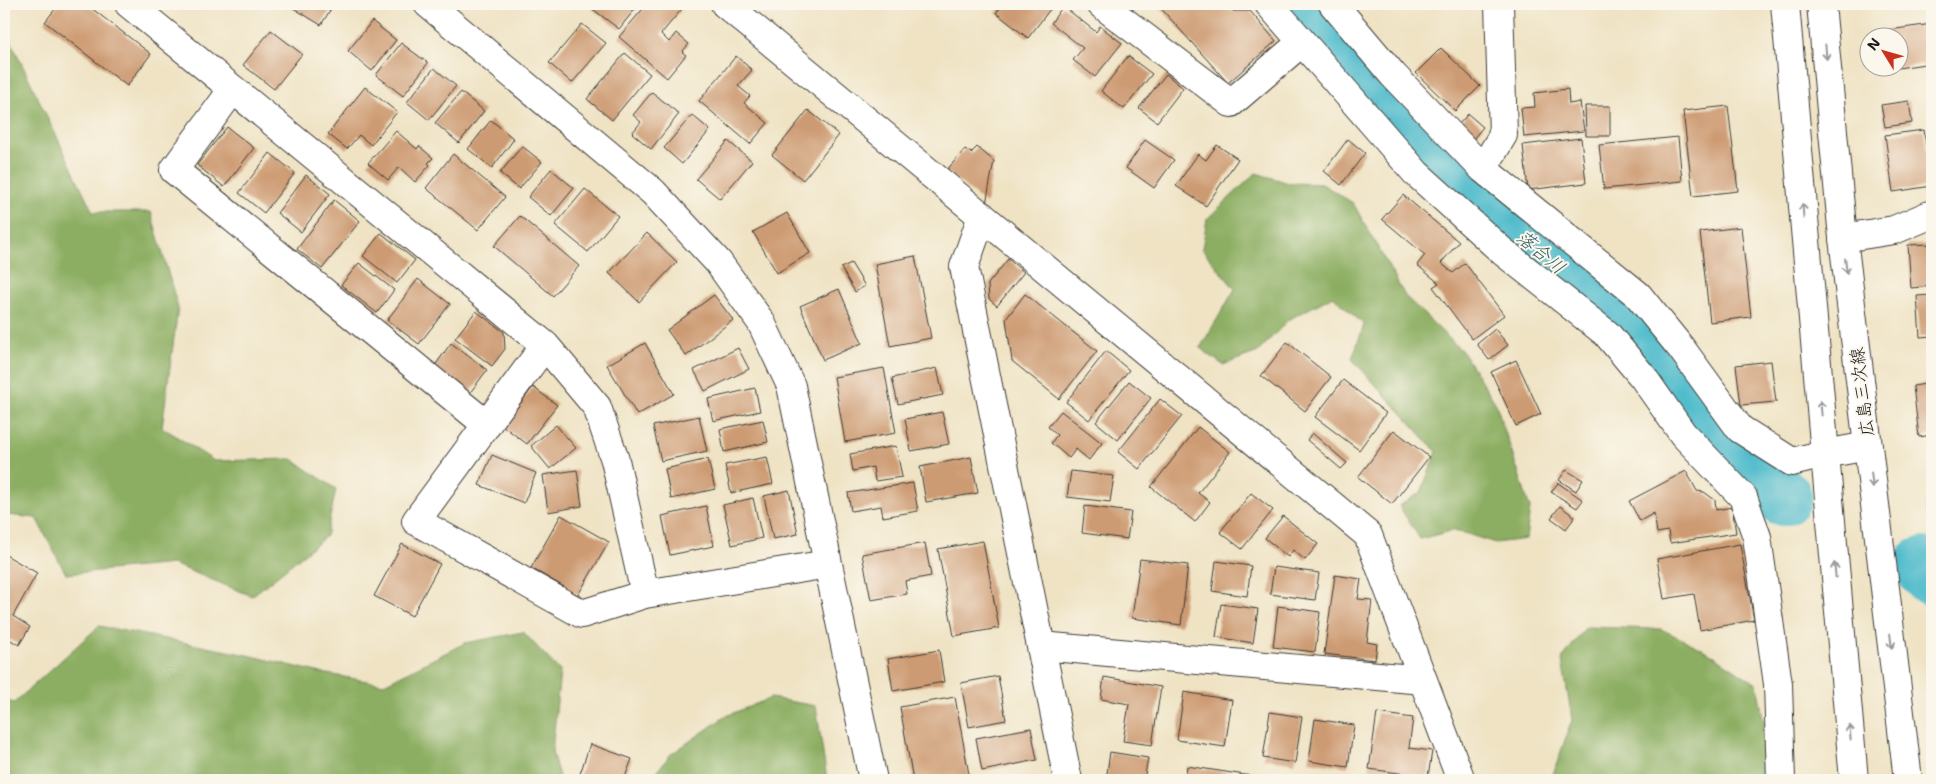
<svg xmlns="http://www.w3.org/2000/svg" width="1936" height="784" viewBox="0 0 1936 784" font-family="'Shantell Sans','Klee One',sans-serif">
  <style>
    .forest { fill: #8cae62; stroke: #54653f }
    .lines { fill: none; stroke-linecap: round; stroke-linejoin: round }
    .river { stroke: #51bccc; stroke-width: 58 }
    .building { fill: #cd9b73 }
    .street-casing { stroke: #3c3a35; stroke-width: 30 }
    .primary-casing { stroke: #3c3a35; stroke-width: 30 }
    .street { stroke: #fff; stroke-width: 28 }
    .primary { stroke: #fff; stroke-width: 28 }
    .oneway { stroke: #999 }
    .labels { text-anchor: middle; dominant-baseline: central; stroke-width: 4; stroke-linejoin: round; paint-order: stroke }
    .street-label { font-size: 18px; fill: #1c1c1c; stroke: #fbf7ec }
    .water-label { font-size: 19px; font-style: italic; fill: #315c62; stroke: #fbf7ec }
  </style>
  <rect width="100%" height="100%" fill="#fbf7ec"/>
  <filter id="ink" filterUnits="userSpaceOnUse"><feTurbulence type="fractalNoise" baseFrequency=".02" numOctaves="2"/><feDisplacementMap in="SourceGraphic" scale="10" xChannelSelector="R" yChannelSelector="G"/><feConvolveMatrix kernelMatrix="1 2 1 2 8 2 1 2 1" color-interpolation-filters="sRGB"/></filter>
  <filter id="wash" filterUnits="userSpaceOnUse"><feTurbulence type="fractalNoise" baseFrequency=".0096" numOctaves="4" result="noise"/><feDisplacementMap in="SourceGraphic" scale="20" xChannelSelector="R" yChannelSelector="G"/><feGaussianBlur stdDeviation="1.12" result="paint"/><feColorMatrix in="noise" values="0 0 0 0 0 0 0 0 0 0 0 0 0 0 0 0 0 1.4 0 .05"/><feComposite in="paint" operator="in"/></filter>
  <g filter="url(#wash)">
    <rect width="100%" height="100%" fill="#efe3c4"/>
    <!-- forest -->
    <path class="forest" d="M4 27 93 212H151L178 308 162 427 214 461 292 459 336 489 326 536 252 596 173 564 66 574 36 518 7 515 4 517Z
      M1256 173 1289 183 1322 184 1353 203 1405 296 1462 351 1496 404 1530 508 1526 539 1495 543 1455 530 1420 539 1399 506 1421 492 1437 452 1352 359 1364 325 1333 296 1288 320 1258 352 1223 365 1200 348 1235 289 1202 249 1207 219Z
      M99 626 248 655 321 673 384 684 465 643 523 632 560 671 552 752 560 780H4V700L14 703Z
      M1586 627 1661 629 1707 651 1757 684 1770 757 1772 780H1551L1572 720 1562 659Z
      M771 698 816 706 827 780H650L670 755 726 716Z"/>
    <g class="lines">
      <!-- river -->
      <path class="river" d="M1298 4 1355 71 1440 161 1531 244 1636 328 1698 418 1728 456 1783 497
        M1922 566 1932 577"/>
    </g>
    <g id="blocks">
      <!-- building -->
      <path class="building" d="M59 4H86L151 54 127 86 45 22Z
        M292 4H334L321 25 290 6Z
        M586 4H639L619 29Z
        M647 4H674L681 10 661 34 669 42 676 33 689 44 682 52 686 55 667 78 619 37Z
        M1003 4H1054L1028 38 996 13Z
        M1126 4H1139L1131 10Z
        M1157 4H1226L1233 11H1250L1276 41 1228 83Z
        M1063 6 1096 32 1100 26 1122 43 1095 77 1073 60 1083 48 1051 23Z
        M372 21 396 40 372 71 348 51Z
        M582 24 606 43 572 83 549 63Z
        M1932 24V63L1898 68V38H1874V32Z
        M271 30 302 54 274 89 243 65Z
        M401 43 428 63 403 96 376 75Z
        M1441 48 1480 86 1455 111 1416 73Z
        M625 53 650 74 612 120 587 99Z
        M736 56 752 70 738 86 750 96 744 103 768 123 750 144 699 101Z
        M1128 56 1152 74 1124 109 1101 91Z
        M434 68 456 86 429 120 407 102Z
        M1166 74 1183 88 1157 122 1139 108Z
        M365 87 397 112 371 145 359 135 347 149 328 134Z
        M1568 89 1569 104 1580 102 1584 131 1524 137 1521 108 1535 107 1534 93Z
        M461 92 484 111 459 143 435 123Z
        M652 92 679 114 651 149 632 133 641 122 633 115Z
        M1909 101 1912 123 1885 127 1881 105Z
        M1585 106H1610V136H1586Z
        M1728 106 1738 191 1693 196 1683 111Z
        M808 110 839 135 803 180 772 155Z
        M1468 114 1483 127 1473 139 1458 125Z
        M692 115 710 130 682 164 664 148Z
        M491 120 514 139 492 168 468 149Z
        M227 127 254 148 224 187 197 165Z
        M1924 130 1932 186 1893 192 1885 135Z
        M396 131 417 149 419 146 433 158 428 163 430 165 415 182 399 167 388 180 368 163Z
        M1678 137 1682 181 1604 189 1599 145Z
        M1581 138 1586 183 1528 190 1523 145Z
        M1348 139 1365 153 1341 185 1324 171Z
        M1145 140 1174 160 1154 188 1126 168Z
        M728 141 752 161 720 199 696 179Z
        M1217 145 1238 159 1206 206 1176 186 1198 154 1206 160Z
        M522 146 542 162 519 189 500 173Z
        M977 147 994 161 986 204 946 171 965 149 971 153Z
        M270 153 295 173 264 213 239 193Z
        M453 154 505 197 478 230 426 188Z
        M551 169 574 188 551 216 528 197Z
        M306 175 330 194 301 232 277 213Z
        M585 189 618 216 588 252 555 225Z
        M1403 195 1459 242 1441 263 1453 273 1465 263 1504 315 1472 339 1433 287 1439 283 1417 265 1425 255 1382 219Z
        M334 200 360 221 322 269 297 249Z
        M787 213 810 253 777 273 753 232Z
        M520 216 579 266 553 296 494 246Z
        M1741 227 1751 317 1710 322 1700 232Z
        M381 233 415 260 397 283 363 256Z
        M647 233 677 262 639 302 609 273Z
        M1932 244V286L1911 288 1908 245Z
        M915 256 931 338 890 346 875 264Z
        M1008 259 1024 272 997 306 989 299 988 284Z
        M359 263 394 290 377 313 341 285Z
        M851 263 865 286 855 292 841 268Z
        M418 279 450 304 419 344 387 320Z
        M839 289 862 343 823 360 800 306Z
        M1025 294 1097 351 1059 399 1012 361 1006 319Z
        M714 295 733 320 686 356 667 330Z
        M1932 295V336L1920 337 1917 296Z
        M476 311 504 332 505 349 492 366 455 338Z
        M1495 329 1508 345 1489 360 1477 344Z
        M1287 342 1331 377 1305 411 1261 376Z
        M451 343 487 370 469 394 434 367Z
        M645 343 674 394 637 415 607 365Z
        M738 348 749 369 705 391 694 370Z
        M1106 351 1129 370 1089 420 1066 402Z
        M1516 360 1541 414 1516 426 1491 372Z
        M1771 361 1776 402 1741 405 1736 365Z
        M884 368 896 433 845 442 834 377Z
        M937 368 943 395 898 404 892 378Z
        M1343 380 1386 413 1359 450 1315 417Z
        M1129 381 1151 398 1118 440 1096 422Z
        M1932 383V435L1919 437 1913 386Z
        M533 387 557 405 527 444 503 426Z
        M755 388 760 411 713 421 708 399Z
        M1160 399 1182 416 1139 469 1118 452Z
        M1061 411 1102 443 1089 460 1076 449 1069 458 1051 443 1057 435 1048 427Z
        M942 412 949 444 911 451 905 419Z
        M699 416 707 451 661 461 653 426Z
        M763 420 768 442 724 452 720 429Z
        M556 425 576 448 550 469 531 446Z
        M1198 427 1230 452 1198 493 1210 502 1195 522 1151 487Z
        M1394 430 1429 457 1392 504 1358 477Z
        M1312 433 1347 463 1341 469 1307 440Z
        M896 446 902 477 875 481 873 467 853 471 850 454Z
        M492 455 536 473 524 503 479 485Z
        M767 457 773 484 731 493 725 465Z
        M971 457 978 493 926 502 920 467Z
        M708 459 715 489 671 499 665 469Z
        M577 470 582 506 548 512 543 475Z
        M1566 470 1583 480 1576 491 1559 480Z
        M1071 471 1114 476 1110 502 1067 497Z
        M1686 471 1697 491 1704 492 1715 500 1716 510 1732 507 1736 533 1670 543 1668 531 1657 533 1654 513 1640 521 1629 501Z
        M913 483 918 511 883 517 881 506 851 511 848 493Z
        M1558 483 1583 500 1577 508 1551 492Z
        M789 490 798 534 773 539 764 496Z
        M1251 493 1273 510 1242 549 1220 532Z
        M753 498 762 538 732 545 723 505Z
        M1932 503V529L1925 506Z
        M706 506 714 546 670 555 662 516Z
        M1085 506 1131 512 1127 539 1082 533Z
        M1560 506 1575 517 1566 529 1551 518Z
        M561 515 609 542 578 595 531 568Z
        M1283 516 1318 544 1305 560 1293 550 1288 557 1265 538Z
        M983 541 999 628 954 636 938 549Z
        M925 543 931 576 905 581 907 594 871 600 862 554Z
        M402 544 440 564 412 616 374 596Z
        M1740 544 1754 620 1700 630 1694 594 1664 599 1657 559Z
        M4 554 37 573 13 616 30 627 19 645 4 636Z
        M1140 559 1188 565 1181 625 1132 618Z
        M1216 561 1251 566 1247 596 1212 591Z
        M1274 567 1319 573 1315 600 1270 594Z
        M1335 575 1361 579 1358 599 1372 600 1367 642 1377 644 1375 660 1324 654Z
        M1221 604 1258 609 1253 643 1216 637Z
        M1278 606 1320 612 1315 652 1273 647Z
        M939 650 944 682 893 691 888 659Z
        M998 676 1006 720 969 727 961 683Z
        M1104 677 1161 687 1152 745 1123 741 1129 704 1101 699Z
        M1184 692 1232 700 1225 747 1177 740Z
        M955 697 970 780H913L900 707Z
        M1270 712 1302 717 1295 763 1263 758Z
        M1377 713 1413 718 1409 748 1432 751 1428 777 1369 769Z
        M1315 719 1354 725 1348 767 1309 761Z
        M1031 728 1037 760 982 771 976 738Z
        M590 744 632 759 624 780H578Z
        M1110 752 1148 758 1144 780H1106Z
        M1187 766 1258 777V780H1185Z"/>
    </g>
  </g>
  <g filter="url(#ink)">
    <use href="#blocks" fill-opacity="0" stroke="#3c3a35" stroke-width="1"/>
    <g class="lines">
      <!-- street casing -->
      <g class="street-casing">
        <path id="street" d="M129 4 545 345 597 407 615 460 645 594
          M428 4 653 192 718 262 761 322 791 386 873 780
          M725 4 1368 535 1461 780
          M1101 4 1231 103 1302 42
          M1269 4 1416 173 1502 251 1607 334 1643 377 1683 434 1743 497 1757 537 1778 684 1781 780
          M1333 4 1393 75 1483 169 1638 295 1681 348 1740 429 1792 462 1825 454 1868 446
          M233 89 174 170 487 425
          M1483 169 1503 135 1499 4
          M982 216 964 267 1068 780
          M1843 238 1894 230 1932 214
          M545 345 416 521 582 614 645 594 828 564
          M1041 646 1423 680"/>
      </g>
      <!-- primary casing -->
      <g class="primary-casing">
        <path id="primary" d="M1785 4 1854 780
          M1821 4 1843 238 1908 780"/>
      </g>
      <!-- street -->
      <use href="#street" class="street"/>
      <!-- primary -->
      <use href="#primary" class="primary"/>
    </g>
    <!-- one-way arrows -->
    <defs><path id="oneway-shaft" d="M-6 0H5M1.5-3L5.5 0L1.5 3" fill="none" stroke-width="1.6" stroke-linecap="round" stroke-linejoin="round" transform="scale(1.25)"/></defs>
    <g class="oneway">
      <use href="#oneway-shaft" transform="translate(1826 52) rotate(85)"/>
      <use href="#oneway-shaft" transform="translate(1803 211) rotate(-95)"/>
      <use href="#oneway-shaft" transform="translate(1846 266) rotate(83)"/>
      <use href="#oneway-shaft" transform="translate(1821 408) rotate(-95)"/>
      <use href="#oneway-shaft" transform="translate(1872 480) rotate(83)"/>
      <use href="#oneway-shaft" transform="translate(1835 570) rotate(-95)"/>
      <use href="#oneway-shaft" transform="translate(1891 641) rotate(83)"/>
      <use href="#oneway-shaft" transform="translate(1850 732) rotate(-95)"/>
    </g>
  </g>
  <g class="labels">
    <!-- street labels -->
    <g class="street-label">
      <text transform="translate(1862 392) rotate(-97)">広島三次線</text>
    </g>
    <!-- water labels -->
    <g class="water-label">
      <text transform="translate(1541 252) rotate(40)">落合川</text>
    </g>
  </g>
  <!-- margin -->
  <rect width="1936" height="784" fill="none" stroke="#fbf7ec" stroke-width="20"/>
  <!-- north arrow -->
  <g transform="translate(1884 52) rotate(307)"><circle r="24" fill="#fbf7ec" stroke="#a29f99"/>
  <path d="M0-4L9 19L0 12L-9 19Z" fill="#c8321e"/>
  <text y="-8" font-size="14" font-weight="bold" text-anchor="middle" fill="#1c1c1c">N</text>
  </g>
</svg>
